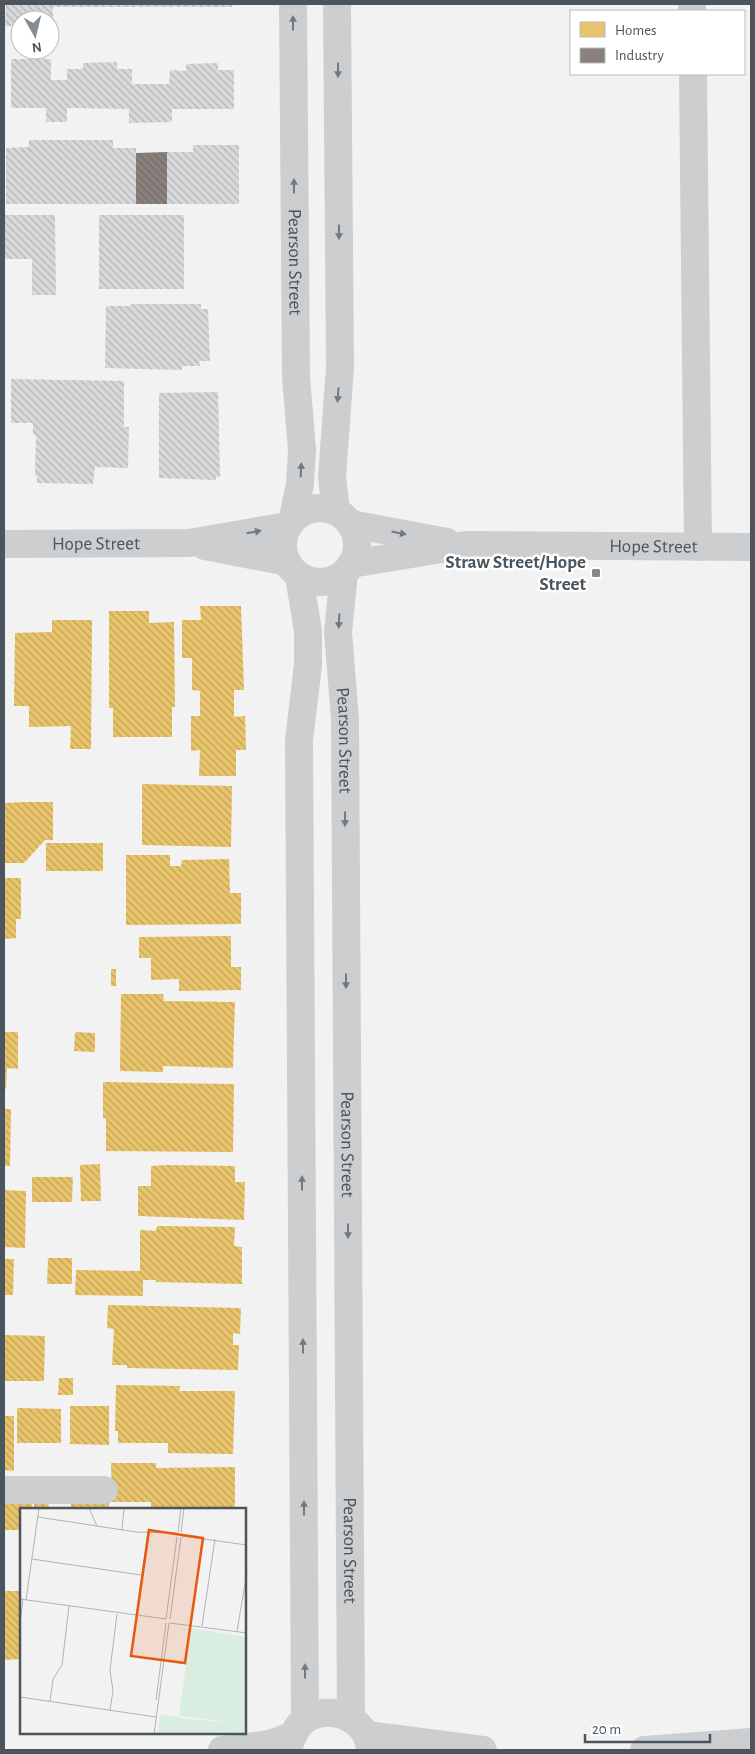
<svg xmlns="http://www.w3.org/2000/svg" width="755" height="1754" viewBox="0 0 755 1754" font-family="'Alegreya Sans',sans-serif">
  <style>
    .homes { fill: url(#homes-back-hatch) }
    .industry { fill: url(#industry-back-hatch) }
    .building { fill: url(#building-back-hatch) }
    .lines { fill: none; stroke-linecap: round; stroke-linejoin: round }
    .minor { stroke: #ccced0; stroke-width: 28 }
    .oneway { fill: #727980 }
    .poi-dot { fill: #858c91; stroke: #fff; stroke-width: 2 }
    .labels { text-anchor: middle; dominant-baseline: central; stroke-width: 5; stroke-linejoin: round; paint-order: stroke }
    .street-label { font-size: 19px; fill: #4b555d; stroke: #fff }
    .poi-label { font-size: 19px; font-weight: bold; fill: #4b555d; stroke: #fff; text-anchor: end }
    .inset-road { fill: none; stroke: #afb3b6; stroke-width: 1 }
    .view { fill: #e8590c; fill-opacity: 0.15; stroke: #e8590c; stroke-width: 2.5 }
    .inset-edge { fill: none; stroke: #4b555d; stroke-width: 2.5 }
  </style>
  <defs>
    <pattern id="homes-back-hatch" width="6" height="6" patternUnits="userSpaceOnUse" patternTransform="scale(1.25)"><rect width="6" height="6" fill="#e9c46a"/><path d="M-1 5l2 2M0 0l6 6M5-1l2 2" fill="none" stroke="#bfa25a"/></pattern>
    <pattern id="industry-back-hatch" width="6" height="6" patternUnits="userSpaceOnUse" patternTransform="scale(1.25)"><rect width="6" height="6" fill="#8a817c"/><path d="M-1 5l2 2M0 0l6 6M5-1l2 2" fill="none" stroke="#736c69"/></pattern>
    <pattern id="building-back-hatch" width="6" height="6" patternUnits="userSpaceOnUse" patternTransform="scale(1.25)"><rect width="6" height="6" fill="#d8d9da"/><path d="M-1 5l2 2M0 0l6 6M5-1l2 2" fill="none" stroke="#b1b3b4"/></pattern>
  </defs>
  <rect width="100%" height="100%" fill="#f2f2f2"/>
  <!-- homes -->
  <path class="homes" d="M200 606H241L244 690H234V717L245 716 246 750H236V776H199L200 750 191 751V716H200V691L192 690V658H182V620H201Z
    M109 611H149V623L174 622 175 707H172V737H113V708H109Z
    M52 620H92L91 749H70L71 726 29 727V706H14L15 633 52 632Z
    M142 784 232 786 231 847 142 845Z
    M25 802H53V840H45L24 863H4V803Z
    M46 843H103V871H46Z
    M126 855H170V866H181L182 860 229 859 230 893H241V924L126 925Z
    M4 878H21V919H16V938L4 939Z
    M231 936V967H241V990L179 991V979L151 980V958H139V937Z
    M111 969H116V986H111Z
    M121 994H163L164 1001 235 1002 233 1068 163 1066V1072L120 1071Z
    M4 1032H18V1069L7 1068 6 1089H4Z
    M75 1032 95 1033V1052L74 1051Z
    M103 1082 234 1084 233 1152 106 1151V1118H103Z
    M4 1109H11L10 1166H4Z
    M100 1164 101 1201H81L80 1165Z
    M168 1165 235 1166V1182H245L244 1220 138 1216V1186H151V1166Z
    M32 1177H73L72 1202H32Z
    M4 1190 26 1191 25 1248 4 1247Z
    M157 1226 235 1227 234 1246 242 1247V1284L156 1282V1280H143V1296L75 1295 76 1270 140 1271V1230L156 1231Z
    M48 1258H72V1284H47Z
    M4 1259H14L13 1295H4Z
    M108 1305 241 1308 240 1334 233 1333V1345H239L238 1370 127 1368V1365H112L114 1329 107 1328Z
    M4 1335 45 1336 44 1381H4Z
    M59 1378H73V1395H58Z
    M116 1385 180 1386 179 1391H235L233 1454 168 1453V1443H118V1431H115Z
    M70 1406H109V1445L70 1444Z
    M17 1408 61 1409V1443H17Z
    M4 1416H14V1471L4 1470Z
    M111 1463H156V1468L235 1467V1509H151V1502H112Z
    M4 1500H32V1509H21V1530H4Z
    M71 1500 109 1501V1509H71Z
    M34 1501H48L49 1509H34Z
    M4 1591H21L20 1659 4 1660Z"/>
  <!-- industry -->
  <path class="industry" d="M167 152V204H136V153Z"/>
  <!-- building -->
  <path class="building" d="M6 4H233L232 7H53V26H50V20H20V26H5Z
    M11 59H51V80H67V69H83V63L117 62V69H132V84H169L170 70 186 71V64L218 63V70H234V109H172V122L129 123V109L67 108V122H46V108H11Z
    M29 140H113V148H136V204H6V148L29 147Z
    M193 145H239V204H167V152H193Z
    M4 215H55L56 295H32V259H4Z
    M99 215H184V289H99Z
    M131 304H201V309H208L210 361H199L200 366H182V370L105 368 106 306H130Z
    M11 379 124 381V427H129L128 468 95 467 93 484 37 483V476H35L36 435H33V423H11Z
    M218 392 220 477H216V480L159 478V393Z"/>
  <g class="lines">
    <!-- minor -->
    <g class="minor">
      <path id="s1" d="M293 4 296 377 302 450 300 484 293 518"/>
      <path d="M692 4V11"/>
      <path d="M693 74 698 547"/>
      <circle cx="320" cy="545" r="37"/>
      <path d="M336 511 332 477 340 367 337 4"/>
      <path d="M351 524 447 542"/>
      <path id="s2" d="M4 544 189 543 287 526"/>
      <path d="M205 546 287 562"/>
      <path id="s3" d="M351 564 466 545 751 547"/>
      <path id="s4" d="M344 573 338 632 345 719 351 1719"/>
      <path d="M299 576 308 631V665L299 740 305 1720"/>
      <path d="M4 1490H104"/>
      <path d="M367 1735 483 1750"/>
      <path d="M222 1750 270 1744 292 1736"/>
      <path d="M288 1750C291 1739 295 1727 305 1720 330 1702 368 1719 370 1750"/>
      <path d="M644 1750 751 1742"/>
    </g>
  </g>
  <!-- one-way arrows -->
  <defs><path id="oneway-solid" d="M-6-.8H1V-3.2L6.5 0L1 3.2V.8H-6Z" transform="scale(1.25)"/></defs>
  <g class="oneway">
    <use href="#oneway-solid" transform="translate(293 23) rotate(-90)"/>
    <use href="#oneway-solid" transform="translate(338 70) rotate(90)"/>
    <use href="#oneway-solid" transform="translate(294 186) rotate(-90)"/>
    <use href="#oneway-solid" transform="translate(339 232) rotate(90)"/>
    <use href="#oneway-solid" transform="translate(338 395) rotate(94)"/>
    <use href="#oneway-solid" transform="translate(301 470) rotate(-87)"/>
    <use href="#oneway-solid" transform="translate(254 532) rotate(-10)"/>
    <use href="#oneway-solid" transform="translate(399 533) rotate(11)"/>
    <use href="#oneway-solid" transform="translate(339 621) rotate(93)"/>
    <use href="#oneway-solid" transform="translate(345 819) rotate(90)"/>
    <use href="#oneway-solid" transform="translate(346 981) rotate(90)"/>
    <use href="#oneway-solid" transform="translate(302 1183) rotate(-90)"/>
    <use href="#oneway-solid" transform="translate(348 1231) rotate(90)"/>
    <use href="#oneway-solid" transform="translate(303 1346) rotate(-90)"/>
    <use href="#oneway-solid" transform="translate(304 1508) rotate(-90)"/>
    <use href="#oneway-solid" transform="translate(305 1671) rotate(-90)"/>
  </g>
  <!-- markers -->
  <rect class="poi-dot" x="591" y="568" width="10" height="10" rx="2.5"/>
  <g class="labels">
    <!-- street labels -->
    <g class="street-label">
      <text stroke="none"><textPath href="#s1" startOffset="258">Pearson Street</textPath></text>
      <text stroke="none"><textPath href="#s2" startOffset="92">Hope Street</textPath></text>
      <text stroke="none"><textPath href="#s3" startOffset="304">Hope Street</textPath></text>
      <text stroke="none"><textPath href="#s4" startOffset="168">Pearson Street</textPath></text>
      <text stroke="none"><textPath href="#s4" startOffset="572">Pearson Street</textPath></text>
      <text stroke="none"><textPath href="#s4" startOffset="978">Pearson Street</textPath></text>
    </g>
    <!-- poi labels -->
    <g class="poi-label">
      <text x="586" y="562">Straw Street/Hope<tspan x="586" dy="22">Street</tspan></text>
    </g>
  </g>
  <!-- overview -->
  <g transform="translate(20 1508)">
    <rect width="226" height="226" fill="#f2f2f2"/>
    <path d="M171 120 226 129V199L222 202 226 201V226H220L218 215 159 208ZM140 206 167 211 164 226H138Z" fill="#d9eee0"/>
    <path d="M206 137 226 141V192L216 193V199H208L207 205 200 208 177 198 169 182 175 176 172 162 177 148 190 138ZM167 211 219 215 220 226H164Z" fill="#d9eee0"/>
    <path class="inset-road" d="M69 0 77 18M18 9 116 24 157 25M102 22 104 0M158 24 161 0M161 24 164 0M162 28 227 37M12 51 121 67M0 91 146 111M6 92 19 0M116 109 128 23M146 111 157 29M150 111 161 29M0 114 3 91M150 115 227 125M182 118 195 31M217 123 227 64M0 189 136 209M136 192 146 115M30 193 33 171 42 157 49 98M90 202 93 183 90 162 97 106M134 226 149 115"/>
    <path class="view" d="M129 22 183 30 165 155 111 148Z"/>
    <rect width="226" height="226" class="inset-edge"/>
  </g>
  <!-- border -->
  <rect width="755" height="1754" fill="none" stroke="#4b555d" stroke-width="10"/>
  <!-- legend -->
  <rect x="570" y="10" width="175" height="65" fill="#ffffff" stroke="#b7bbbe"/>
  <rect x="580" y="22" width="25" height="15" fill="#e9c46a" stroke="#b7bbbe"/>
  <text x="615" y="35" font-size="15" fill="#4b555d">Homes</text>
  <rect x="580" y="48" width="25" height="15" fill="#8a817c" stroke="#b7bbbe"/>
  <text x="615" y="60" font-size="15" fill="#4b555d">Industry</text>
  <!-- north arrow -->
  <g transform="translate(35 35) rotate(172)"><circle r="24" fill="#ffffff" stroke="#b7bbbe"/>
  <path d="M0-4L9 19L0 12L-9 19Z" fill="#858c91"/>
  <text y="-8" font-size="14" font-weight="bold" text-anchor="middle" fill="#4b555d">N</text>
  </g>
  <!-- scale -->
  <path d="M585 1734v8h125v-8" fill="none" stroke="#4b555d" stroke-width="2.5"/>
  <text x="592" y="1734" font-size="15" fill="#4b555d" stroke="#ffffff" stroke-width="4" paint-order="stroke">20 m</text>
</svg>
